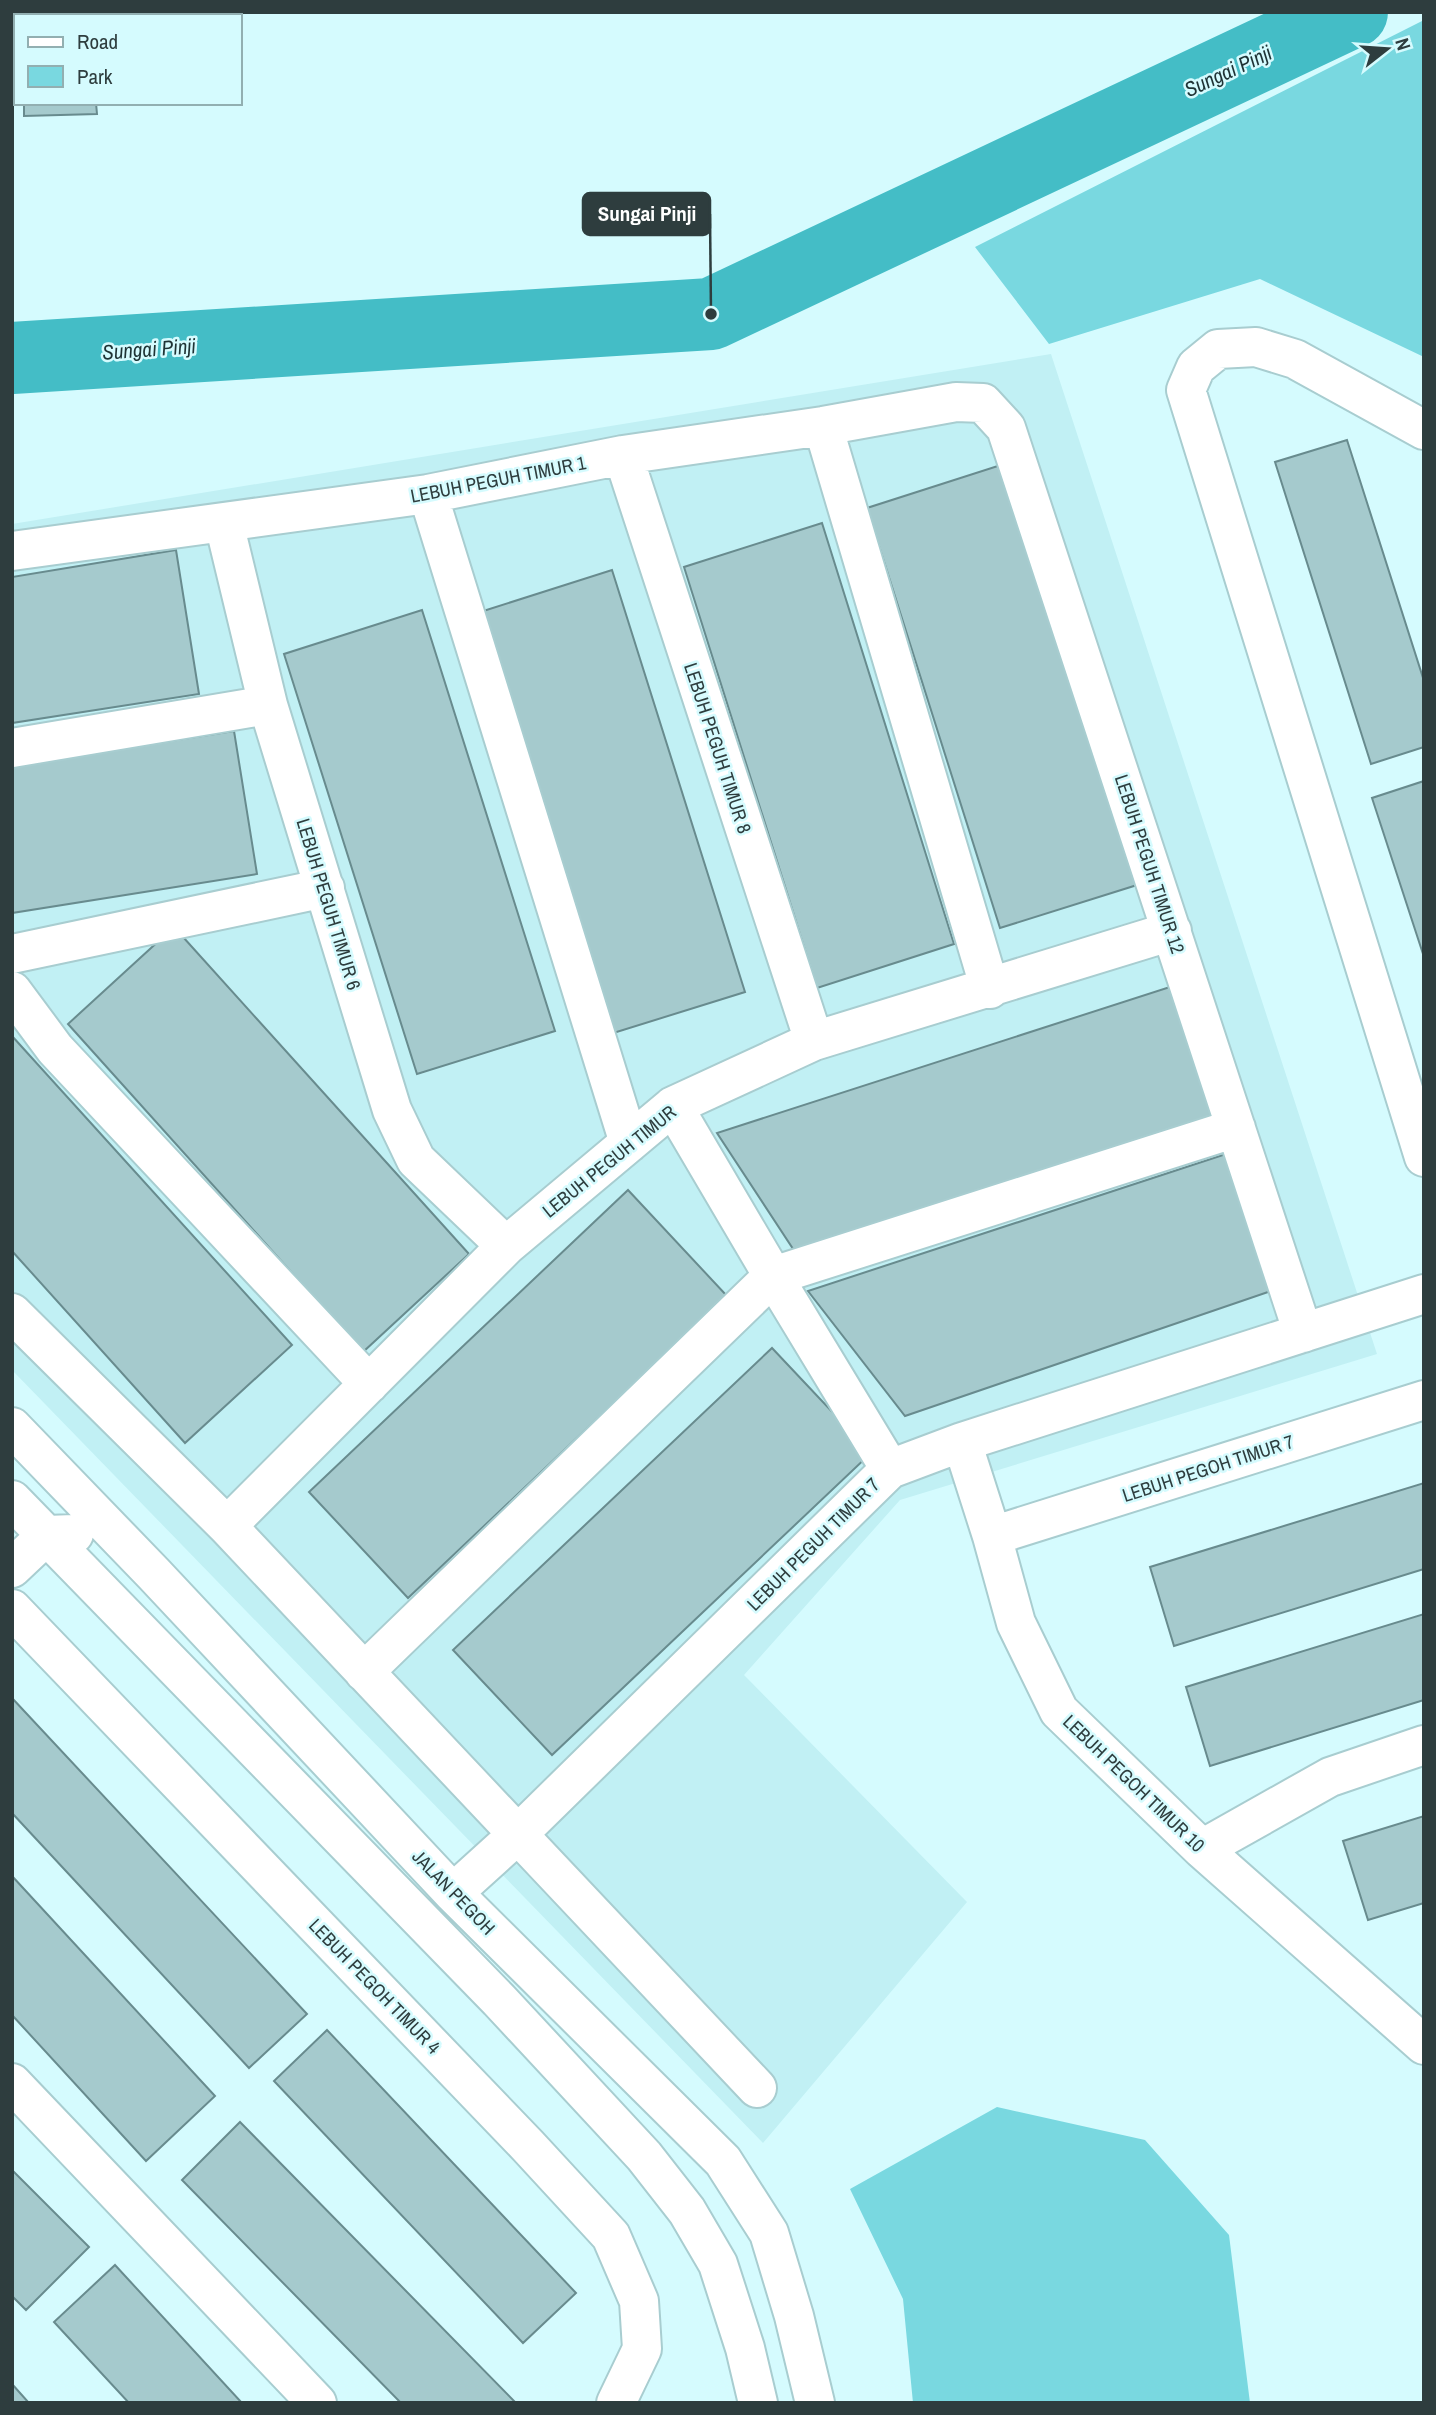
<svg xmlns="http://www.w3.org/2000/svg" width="1436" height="2415" viewBox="0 0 1436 2415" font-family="'Archivo Narrow',sans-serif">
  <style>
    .built { fill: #c1f0f4 }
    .green { fill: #79d8e0 }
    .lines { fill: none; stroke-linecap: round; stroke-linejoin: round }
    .river { stroke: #44bdc6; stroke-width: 72 }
    .building { fill: #a5cacd; stroke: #688b8e; stroke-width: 2 }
    .minor-casing { stroke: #a8cdd0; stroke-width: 42 }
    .minor { stroke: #fff; stroke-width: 38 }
    .labels { text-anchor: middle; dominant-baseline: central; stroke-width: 5; stroke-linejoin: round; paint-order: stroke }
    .street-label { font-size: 19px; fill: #2e3d3e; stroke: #d5fbfe }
    .water-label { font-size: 21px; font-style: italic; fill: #1e3335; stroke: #d5fbfe }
    .leader { fill: none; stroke: #2e3d3e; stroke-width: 2.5 }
    .callout-dot { fill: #2e3d3e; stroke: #d5fbfe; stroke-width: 2.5 }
    .callout { fill: #2e3d3e; stroke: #2e3d3e; stroke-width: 2.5 }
    .callout-label { font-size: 21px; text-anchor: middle; font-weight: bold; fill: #fff }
  </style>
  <rect width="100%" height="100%" fill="#d5fbfe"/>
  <!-- built -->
  <path class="built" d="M1051 354 1377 1354 900 1500 744 1675 967 1902 763 2143 12 1370V524Z"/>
  <!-- green -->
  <path class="green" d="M1424 20V357L1260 279 1049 344 975 247Z
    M997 2107 1145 2140 1229 2235 1250 2403H913L903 2299 850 2189Z"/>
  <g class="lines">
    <!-- river -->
    <path class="river" d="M12 358 711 314 1352 12"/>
  </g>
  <!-- building -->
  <path class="building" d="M22 12H94V16H22Z
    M24 103H96L97 114 24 116Z
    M1347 440 1424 681V747L1371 764 1275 462Z
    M1004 464 1137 885 1000 928 867 508Z
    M822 523 954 944 817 988 684 567Z
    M176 550 199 694 12 723V577Z
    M612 570 745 992 607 1035 474 614Z
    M422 610 555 1031 417 1074 284 654Z
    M234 731 257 874 12 913V766Z
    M1424 781V957L1372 798Z
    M174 927 469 1254 363 1352 68 1024Z
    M1173 986 1218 1123 801 1261 717 1133Z
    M12 1036 292 1345 185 1443 12 1251Z
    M1226 1154 1271 1291 905 1416 808 1291Z
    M628 1190 727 1296 408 1598 309 1492Z
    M772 1348 871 1453 552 1755 453 1650Z
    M1424 1483V1569L1174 1646 1150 1567Z
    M1424 1614V1700L1210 1766 1186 1687Z
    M12 1698 307 2014 249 2068 12 1813Z
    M1424 1816V1903L1368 1920 1343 1841Z
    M12 1876 215 2096 146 2161 12 2015Z
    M327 2030 576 2293 523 2343 274 2081Z
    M240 2122 516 2403H401L182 2180Z
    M12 2170 89 2247 26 2310 12 2296Z
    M115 2265 242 2403H129L54 2322Z
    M12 2384 29 2403H12Z"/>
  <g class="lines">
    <!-- minor casing -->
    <g class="minor-casing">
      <path id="minor" d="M823 426 990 989
        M1424 430 1295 359 1256 347 1218 349 1196 367 1186 390 1424 1157
        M623 455 814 1041
        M428 494 629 1143
        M224 523 268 705 392 1110 416 1160 506 1246
        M12 551 428 494 623 455 823 426 956 402 983 403 1006 428 1303 1333
        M12 748 268 705
        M12 954 325 888
        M12 991 55 1049 369 1384
        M673 1106 773 1276 890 1469
        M12 1313 227 1526 757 2088
        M12 1427 154 1574 453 1893 723 2161 769 2233 794 2316 815 2403
        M962 1442 992 1536 1016 1623 1059 1711 1202 1849 1424 2045
        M12 1500 499 2000 644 2156 687 2211 718 2264 745 2348 758 2403
        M227 1526 506 1246 673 1106 814 1041 1172 931
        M992 1536 1424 1400
        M12 1568 47 1535 74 1534
        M12 1609 528 2146 611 2236 639 2301 642 2349 616 2403
        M364 1672 773 1276 1236 1128
        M1202 1849 1330 1777 1424 1745
        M453 1893 517 1835 890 1469 962 1442 1424 1294
        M12 2083 317 2403"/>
    </g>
    <!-- minor -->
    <use href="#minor" class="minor"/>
  </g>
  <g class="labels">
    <!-- street labels -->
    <g class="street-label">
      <text transform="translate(498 479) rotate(-11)">LEBUH PEGUH TIMUR 1</text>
      <text transform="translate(718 748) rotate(72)">LEBUH PEGUH TIMUR 8</text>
      <text transform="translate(1150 864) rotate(72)">LEBUH PEGUH TIMUR 12</text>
      <text transform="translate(329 904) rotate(73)">LEBUH PEGUH TIMUR 6</text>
      <text transform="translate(609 1161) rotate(-39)">LEBUH PEGUH TIMUR</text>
      <text transform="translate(1208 1468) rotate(-18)">LEBUH PEGOH TIMUR 7</text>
      <text transform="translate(813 1544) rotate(-45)">LEBUH PEGUH TIMUR 7</text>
      <text transform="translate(1134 1783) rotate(44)">LEBUH PEGOH TIMUR 10</text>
      <text transform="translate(454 1892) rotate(46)">JALAN PEGOH</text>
      <text transform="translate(375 1986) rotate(46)">LEBUH PEGOH TIMUR 4</text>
    </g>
    <!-- water labels -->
    <g class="water-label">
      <text transform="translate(1228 71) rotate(-25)">Sungai Pinji</text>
      <text transform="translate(149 349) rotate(-4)">Sungai Pinji</text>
    </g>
  </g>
  <!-- callouts -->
  <path class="leader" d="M711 314L710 214"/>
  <circle class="callout-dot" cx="711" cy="314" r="7"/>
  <rect class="callout" x="583" y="193" width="127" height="42" rx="7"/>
  <g class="callout-label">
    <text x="647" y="221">Sungai Pinji</text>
  </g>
  <!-- border -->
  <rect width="1436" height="2415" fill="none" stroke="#2e3d3e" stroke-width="28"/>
  <!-- legend -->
  <rect x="14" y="14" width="228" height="91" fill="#d5fbfe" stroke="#92afb1" stroke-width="2"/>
  <rect x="28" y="37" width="35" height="10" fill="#ffffff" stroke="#92afb1" stroke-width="2"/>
  <text x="77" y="49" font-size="21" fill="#2e3d3e">Road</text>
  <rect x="28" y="66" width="35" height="21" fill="#79d8e0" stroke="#92afb1" stroke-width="2"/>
  <text x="77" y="84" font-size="21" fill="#2e3d3e">Park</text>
  <!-- north arrow -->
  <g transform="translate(1387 49) rotate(73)" stroke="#d5fbfe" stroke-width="5" paint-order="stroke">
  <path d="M0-5L12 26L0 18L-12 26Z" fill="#2e3d3e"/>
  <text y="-10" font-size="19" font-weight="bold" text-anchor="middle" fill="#2e3d3e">N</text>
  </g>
</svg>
